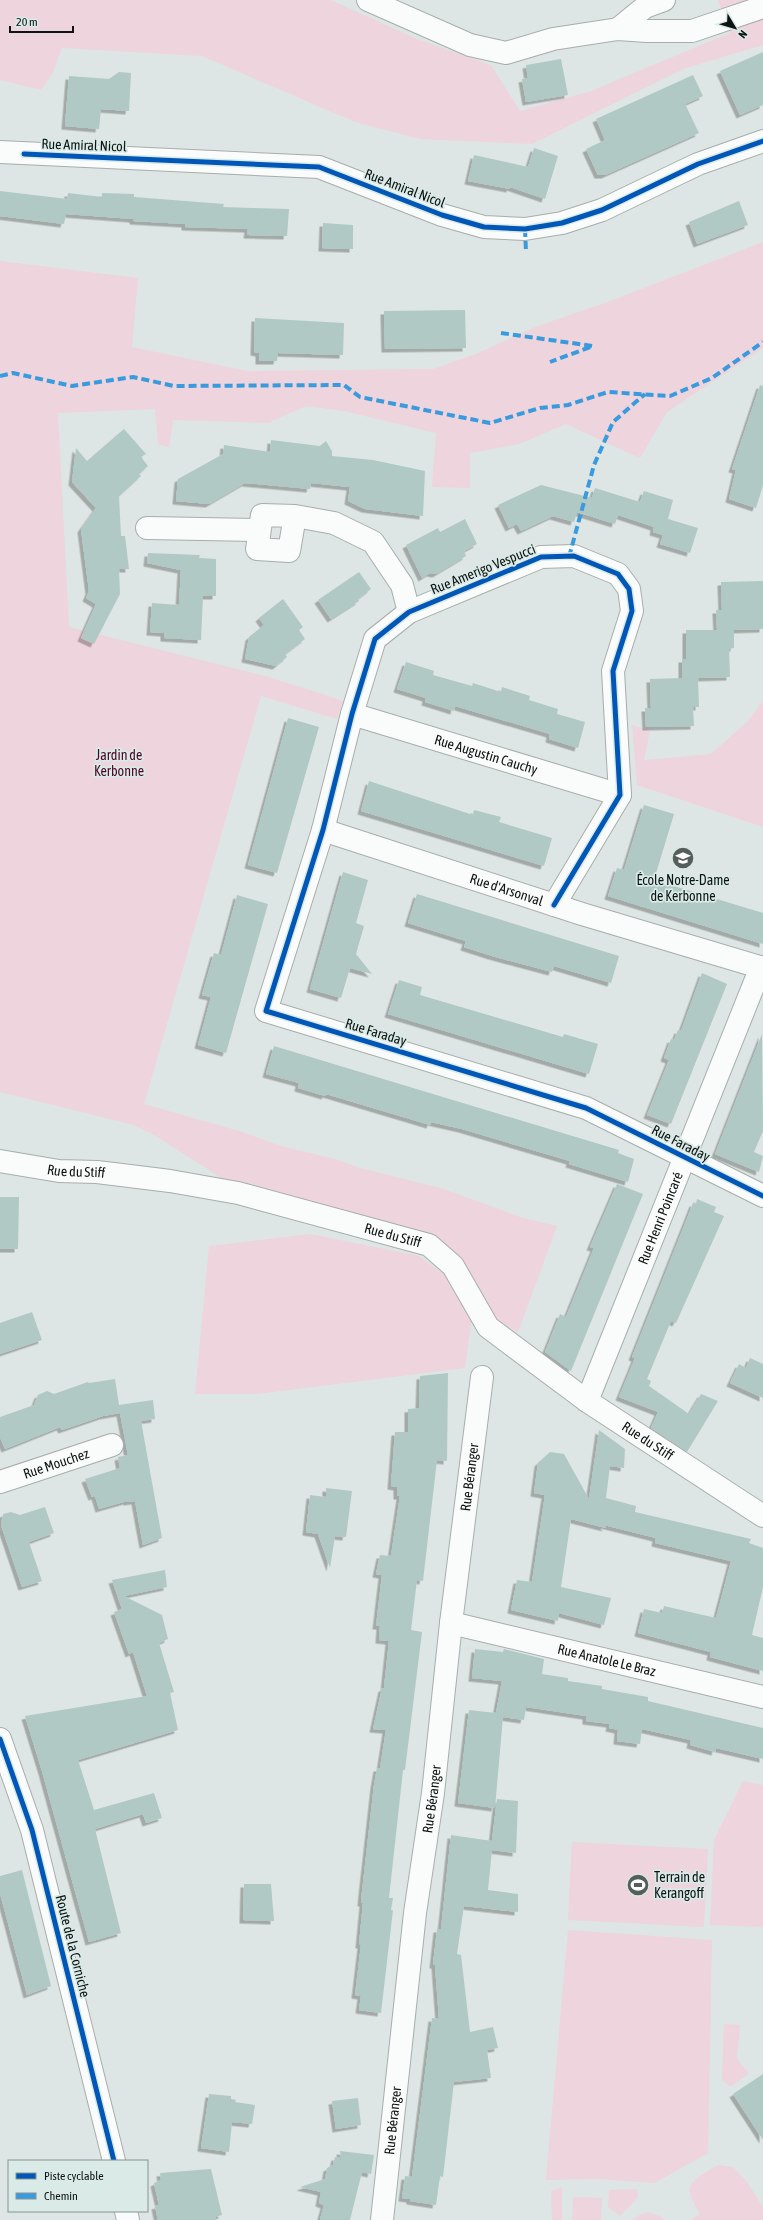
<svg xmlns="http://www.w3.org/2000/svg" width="763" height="2220" viewBox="0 0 763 2220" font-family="'Asap Condensed',sans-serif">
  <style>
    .green { fill: #eed4dc }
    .building { fill: #b0c9c5; filter: url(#shadow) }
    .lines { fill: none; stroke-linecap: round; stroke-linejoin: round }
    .minor-casing { stroke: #a7aeac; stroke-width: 24 }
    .tertiary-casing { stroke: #a7aeac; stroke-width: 24 }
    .minor { stroke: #fafbfb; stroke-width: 22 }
    .tertiary { stroke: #fafbfb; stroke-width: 22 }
    .quiet { stroke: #3a9ade; stroke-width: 4; stroke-dasharray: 8 4; stroke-linecap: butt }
    .cycleway-casing { stroke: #d9eae7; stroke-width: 8 }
    .cycleway { stroke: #0057b8; stroke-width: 5 }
    .labels { text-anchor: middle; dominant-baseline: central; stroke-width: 3.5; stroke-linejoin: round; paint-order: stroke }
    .street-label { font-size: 14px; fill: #0e1413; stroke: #d9eae7 }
    .park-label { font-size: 14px; fill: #4f0529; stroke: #d9eae7 }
    .poi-label { font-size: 14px; fill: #0e1413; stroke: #d9eae7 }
  </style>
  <defs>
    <filter id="shadow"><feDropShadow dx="-3.5" dy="3.5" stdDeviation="0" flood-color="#0004"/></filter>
  </defs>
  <rect width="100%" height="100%" fill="#dde6e4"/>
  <!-- green -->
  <path class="green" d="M0 0H331L417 39 491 65 520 111 591 91 730 33 718 0H763V45L683 69 532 144 420 139 355 122 202 56 62 48 53 72 41 90 0 80Z
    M763 242V348L667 412 640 458 566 424 519 444 470 453V488L432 487 436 433 344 411 306 406 268 423 173 420 169 447 158 444 155 409 58 413 69 627 269 677 343 701 337 719 261 696 144 1104 239 1131 281 1146 335 1159 360 1168 444 1189 520 1217 557 1226 518 1332C481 1313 479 1300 461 1265L229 1183 156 1136 134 1125 0 1092V261L138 278 132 347 247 371 433 369 476 354 535 327 605 303Z
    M763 701V827L637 785 632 725 650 731 644 760 711 754 748 721Z
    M310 1234 419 1256 450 1279 472 1317 465 1368 257 1394H195L209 1246Z
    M743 1781 763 1785V1927L710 1925 714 1840Z
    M572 1842 708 1849 704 1927 568 1920Z
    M568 1930 712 1940 708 2153 655 2183 596 2179 546 2180Z
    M724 2024 740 2025 737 2058 749 2074 730 2087 722 2080Z
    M718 2165 733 2167 747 2182 763 2207V2220H691L700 2214C681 2183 690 2182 718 2165Z
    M562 2187V2220H552L551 2191Z
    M637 2189 638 2197 620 2216 608 2207 609 2190Z
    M573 2197 602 2198 601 2220H572Z
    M648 2212 660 2216 664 2220H633L639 2215Z"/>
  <!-- building -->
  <path class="building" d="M763 52V105L740 115 720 71Z
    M561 59 568 95 526 102 522 79 528 78 526 65Z
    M119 72 131 73 129 111 101 109 99 129 65 126 69 76 109 79Z
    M693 75 703 96 685 104 699 133 605 175H598L586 149 605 140 596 119Z
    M534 148 558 156 545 199 510 187V189L468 181 474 155 528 167Z
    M0 191 67 199 68 193 102 197V193L134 194V197L224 204 223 207 289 209 287 236 247 235 248 229 185 227V224L133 221V219L66 214 64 224 0 216Z
    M739 201 748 225 697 244 689 222Z
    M323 223 353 225V249L322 248Z
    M465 310 466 348 385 349 384 311Z
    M255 318 344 323 343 355 278 353 277 361H259V353L254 352Z
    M760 385 763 386V485L756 508 729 499 736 470 732 469Z
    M124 429 146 454 141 457 148 466 139 474 141 476 119 496 121 536H125L129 569H119L120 594 94 644 81 638 96 604 86 598 89 591 81 529 96 508 72 482 76 448 87 461Z
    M271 440 320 446 326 441 332 451V456L373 460 425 471 423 516 365 509 348 501 350 487 311 483 310 489 245 483 209 504 176 501 178 479 223 454 224 445 270 452Z
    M541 485 592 498 595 488 640 502 644 491 673 500 668 519 698 528 690 553 660 544 663 535 653 532 654 527 618 515 615 524 577 512 574 522 553 516 521 531 517 524 509 528 498 505Z
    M465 519 477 544 464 551 466 556 436 574 430 573 422 578 406 545 438 528 440 532Z
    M148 553 200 555 199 558 216 559V596H203L201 640 164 638V633L150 632 152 603 179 605 181 570 147 563Z
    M359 572 371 589 358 599 359 601 331 619 318 600Z
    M763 581V629L734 630V648L729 649 730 677 698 678 699 707H693L694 726 646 727 645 708H651L650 679 682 678V659H686V630H717L716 610H722L721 582Z
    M283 599 303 627 299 630 305 639 285 654 287 657 276 666 245 659 249 637 264 625 259 618Z
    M406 662 434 671 433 675 472 686 473 683 501 692 502 687 530 696 529 700 558 709 557 714 585 722 578 748 549 739 550 734 455 706 454 711 425 702 426 698 397 689Z
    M288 718 319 727 277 873 248 865Z
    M369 781 473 815 474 810 501 817 499 822 552 838 544 866 361 811Z
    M644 805 674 814 654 880 763 913V944L608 896 617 868 624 870Z
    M343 872 368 880 356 923 364 926 356 954 372 974 350 968 341 998 310 989Z
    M417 894 619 956 611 983 554 966 552 972 492 956 464 947 466 941 408 923Z
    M237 895 268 904 226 1053 198 1045 211 997 202 995 214 953 221 955Z
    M702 973 727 984 671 1124 647 1115 669 1060 664 1058 671 1039 674 1040 678 1030 681 1031Z
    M399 980 422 987 420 995 563 1037 564 1034 598 1044 589 1074 388 1014Z
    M762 1034 763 1131 754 1152 763 1156 759 1172 715 1154Z
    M274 1046 619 1150 618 1153 634 1159 628 1182 569 1164 570 1161 462 1129 431 1122 430 1125 326 1094 325 1096 298 1088 299 1083 266 1074Z
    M617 1184 643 1194 571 1371 545 1352 560 1314 566 1317 594 1248 590 1247Z
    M0 1197H19L18 1249H0Z
    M697 1199 716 1207 714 1212 724 1216 676 1323 671 1321 647 1379 651 1381 649 1386 689 1414 701 1394 718 1401 687 1452 651 1428 658 1412 619 1397 635 1358 632 1357 688 1216 693 1203 696 1204Z
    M32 1312 42 1340 0 1354V1323Z
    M750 1358 763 1364V1398L730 1383 739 1364 746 1368Z
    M448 1373 447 1461 437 1460 423 1581 417 1580 411 1630 422 1632 405 1770H403L389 1898H393L391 1910H393L381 2013 359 2010 361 1996 355 1995 361 1945H359L363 1903H361L362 1892 374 1785 377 1768H380L386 1730 373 1729 382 1688H384L389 1641 379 1640 380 1626H376L382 1575 376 1574 380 1555 391 1556 400 1496H397V1487L391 1486 395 1432H408V1409L419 1408 420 1376Z
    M115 1379 119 1405 153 1400 155 1419 141 1421 162 1538 143 1545 135 1501 127 1502V1501L99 1509 95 1496 92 1497 85 1479 120 1468 118 1457 128 1455 120 1413 103 1416 62 1430 60 1427 5 1449 0 1437V1417L34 1405 38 1395 47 1391 54 1394 88 1382 89 1383Z
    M599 1430 625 1449 624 1468 610 1466 606 1498 636 1506 635 1512 751 1539 749 1543 763 1548V1587L752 1635 763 1638V1671L710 1657 711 1652 638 1633 644 1609 662 1613 664 1606 716 1618 731 1561 655 1543 656 1538 604 1525 606 1528 571 1519 561 1587 611 1598 604 1625 559 1613 558 1621 511 1610 517 1580 532 1582 545 1495 534 1493 538 1463 550 1452 564 1454 589 1499Z
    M326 1488 352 1491 346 1537 335 1536 330 1568 318 1534 306 1532 310 1495 326 1497Z
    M45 1507 54 1533 29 1542 42 1581 22 1587 1 1525 3 1514 11 1512 20 1515Z
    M165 1570 167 1587 124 1596 162 1615 168 1639 159 1643 174 1692 170 1693 178 1730 78 1760 94 1810 154 1793 162 1818 146 1823 143 1814 95 1829 121 1933 89 1942 42 1771 25 1716 147 1696 133 1652 129 1654 114 1612 122 1609 112 1580Z
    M475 1649 503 1652 504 1649 544 1659 542 1674 568 1678V1681L602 1686V1689L648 1697V1701L763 1728V1759L716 1748 715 1752 690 1745 691 1740 642 1729 640 1744 617 1741 618 1730 609 1728 610 1724 586 1721V1716L526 1707 524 1720 503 1717 495 1808 458 1803 469 1710 496 1713 502 1681 472 1678Z
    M497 1799 518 1801 516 1853 492 1850 488 1890 518 1894V1912L464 1906 457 1954 461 1955 470 2032 493 2027 498 2048 487 2050 491 2078 454 2082 443 2177 440 2176 436 2205 410 2201V2199L402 2198 405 2176 412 2177 432 2018 439 2019 435 1965H433L437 1929H441L451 1835 492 1841Z
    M22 1870 51 1986 27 1995 0 1893V1876Z
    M244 1884H271L274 1921 243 1920Z
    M763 2074V2140L733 2094Z
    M209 2094 231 2096V2099L236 2100 235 2102 255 2105 252 2124 232 2122 229 2152 201 2148Z
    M358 2098 361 2125 336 2129 332 2101Z
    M340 2151 374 2155 371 2174 362 2172 350 2220H320L324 2205 319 2203 321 2192 300 2187 325 2179 327 2168 333 2165 335 2157 341 2158Z
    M211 2169 222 2215 215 2217 216 2220H158L155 2206 159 2205 154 2183 161 2180 160 2173Z"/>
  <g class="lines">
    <!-- minor casing -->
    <g class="minor-casing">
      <g id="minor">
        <path d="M368 0 470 45 506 53 553 39 618 29 647 31H692L763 7"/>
        <path d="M618 29 645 7 664 0"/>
        <path d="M295 516 289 551 257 549 262 515 295 516 334 523 373 542 402 585 409 612"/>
        <path d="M147 528 259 530"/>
        <path id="s1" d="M352 714 620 795"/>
        <path id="s2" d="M323 830 582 914 763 968"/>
        <path d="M554 905 620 795 613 671 632 611 629 589 618 574 574 556 541 557 409 612 375 639 352 714 323 830 266 1011 586 1108 763 1196"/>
        <path id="s3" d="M0 1161 59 1171 97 1172 170 1181 238 1193 429 1245 453 1266 488 1327 587 1401 763 1516"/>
        <path id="s4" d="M587 1401 761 967"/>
        <path id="s5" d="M0 1482 112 1445"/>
        <path id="s6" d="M451 1623 763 1697"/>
        <path id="s7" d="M382 2220 415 1913 433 1793 451 1623 482 1377"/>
      </g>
    </g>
    <!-- tertiary casing -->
    <g class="tertiary-casing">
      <path id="tertiary" d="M0 152 319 167 442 215 484 227 525 229 562 223 602 210 698 164 763 141
        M0 1739 32 1830 114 2161
        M126 2211 128 2220"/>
    </g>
    <!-- minor -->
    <use href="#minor" class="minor"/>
    <!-- tertiary -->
    <use href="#tertiary" class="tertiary"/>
    <!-- quiet -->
    <path class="quiet" d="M525 229 526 252
      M501 333 593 346 550 362
      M0 376 13 373 72 386 133 377 174 386 344 385 360 397 490 423 540 408 568 405 608 392 670 396 712 378 763 342
      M569 557 594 465 613 422 645 394"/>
    <!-- cycleway casing -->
    <g class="cycleway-casing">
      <path id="cycleway" d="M24 154 319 167 442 215 484 227 525 229 562 223 602 210 698 164 763 141
        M554 905 620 795 613 671 632 611 629 589 618 574 574 556 541 557 409 612 375 639 352 714 323 830 266 1011 586 1108 763 1196
        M0 1739 32 1830 114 2161"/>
    </g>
    <!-- cycleway -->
    <use href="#cycleway" class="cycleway"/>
  </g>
  <!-- icons -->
  <defs>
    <g id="school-disc" transform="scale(1.15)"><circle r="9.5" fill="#565e5c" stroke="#d9eae7"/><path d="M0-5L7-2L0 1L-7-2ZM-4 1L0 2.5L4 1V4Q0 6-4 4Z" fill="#fff"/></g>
    <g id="stadium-disc" transform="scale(1.15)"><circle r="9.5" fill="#565e5c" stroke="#d9eae7"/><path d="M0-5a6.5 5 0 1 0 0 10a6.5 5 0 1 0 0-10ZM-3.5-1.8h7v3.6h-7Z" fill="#fff"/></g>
  </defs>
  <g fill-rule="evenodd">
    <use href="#school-disc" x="683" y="858"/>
    <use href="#stadium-disc" x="638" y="1885"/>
  </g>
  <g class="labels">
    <!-- street labels -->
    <g class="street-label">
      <text transform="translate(84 145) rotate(2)">Rue Amiral Nicol</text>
      <text transform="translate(405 188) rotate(21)">Rue Amiral Nicol</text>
      <text transform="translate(483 569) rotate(-22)">Rue Amerigo Vespucci</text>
      <text stroke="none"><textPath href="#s1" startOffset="140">Rue Augustin Cauchy</textPath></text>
      <text stroke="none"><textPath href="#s2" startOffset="193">Rue d'Arsonval</textPath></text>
      <text transform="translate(376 1032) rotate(17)">Rue Faraday</text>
      <text transform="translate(681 1143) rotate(27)">Rue Faraday</text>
      <text stroke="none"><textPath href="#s3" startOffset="77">Rue du Stiff</textPath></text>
      <text stroke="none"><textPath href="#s4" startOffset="197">Rue Henri Poincaré</textPath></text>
      <text stroke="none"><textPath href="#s3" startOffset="401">Rue du Stiff</textPath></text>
      <text stroke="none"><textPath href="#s3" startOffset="737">Rue du Stiff</textPath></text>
      <text stroke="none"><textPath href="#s5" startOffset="59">Rue Mouchez</textPath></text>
      <text stroke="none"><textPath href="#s7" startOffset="748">Rue Béranger</textPath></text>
      <text stroke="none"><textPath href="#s6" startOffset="160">Rue Anatole Le Braz</textPath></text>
      <text stroke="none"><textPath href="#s7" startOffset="424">Rue Béranger</textPath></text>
      <text transform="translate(73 1946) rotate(76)">Route de la Corniche</text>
      <text stroke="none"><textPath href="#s7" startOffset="100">Rue Béranger</textPath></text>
    </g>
    <!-- park labels -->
    <g class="park-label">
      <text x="119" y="755">Jardin de<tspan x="119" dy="16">Kerbonne</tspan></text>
    </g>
    <!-- poi labels -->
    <g class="poi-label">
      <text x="683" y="880">École Notre-Dame<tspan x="683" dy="16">de Kerbonne</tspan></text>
      <text x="654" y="1877" text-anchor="start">Terrain de<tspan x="654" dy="16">Kerangoff</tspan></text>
    </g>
  </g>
  <!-- legend -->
  <rect x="8" y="2160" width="140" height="52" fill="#d9eae7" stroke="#889492"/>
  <rect x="16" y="2173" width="20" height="6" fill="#0057b8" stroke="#889492"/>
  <text x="44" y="2180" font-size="12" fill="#0e1413">Piste cyclable</text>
  <rect x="16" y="2193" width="20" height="6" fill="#3a9ade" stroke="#889492"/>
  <text x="44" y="2200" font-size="12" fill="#0e1413">Chemin</text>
  <!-- north arrow -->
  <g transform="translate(735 28) rotate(128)" stroke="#d9eae7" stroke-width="3" paint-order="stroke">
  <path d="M0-3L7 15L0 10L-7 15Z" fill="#0e1413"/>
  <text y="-6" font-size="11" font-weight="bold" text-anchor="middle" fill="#0e1413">N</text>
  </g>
  <!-- scale -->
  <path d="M10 26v6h63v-6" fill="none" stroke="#0e1413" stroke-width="2"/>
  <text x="16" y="26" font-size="12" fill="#0e1413" stroke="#d9eae7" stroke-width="3" paint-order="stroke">20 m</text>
</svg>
